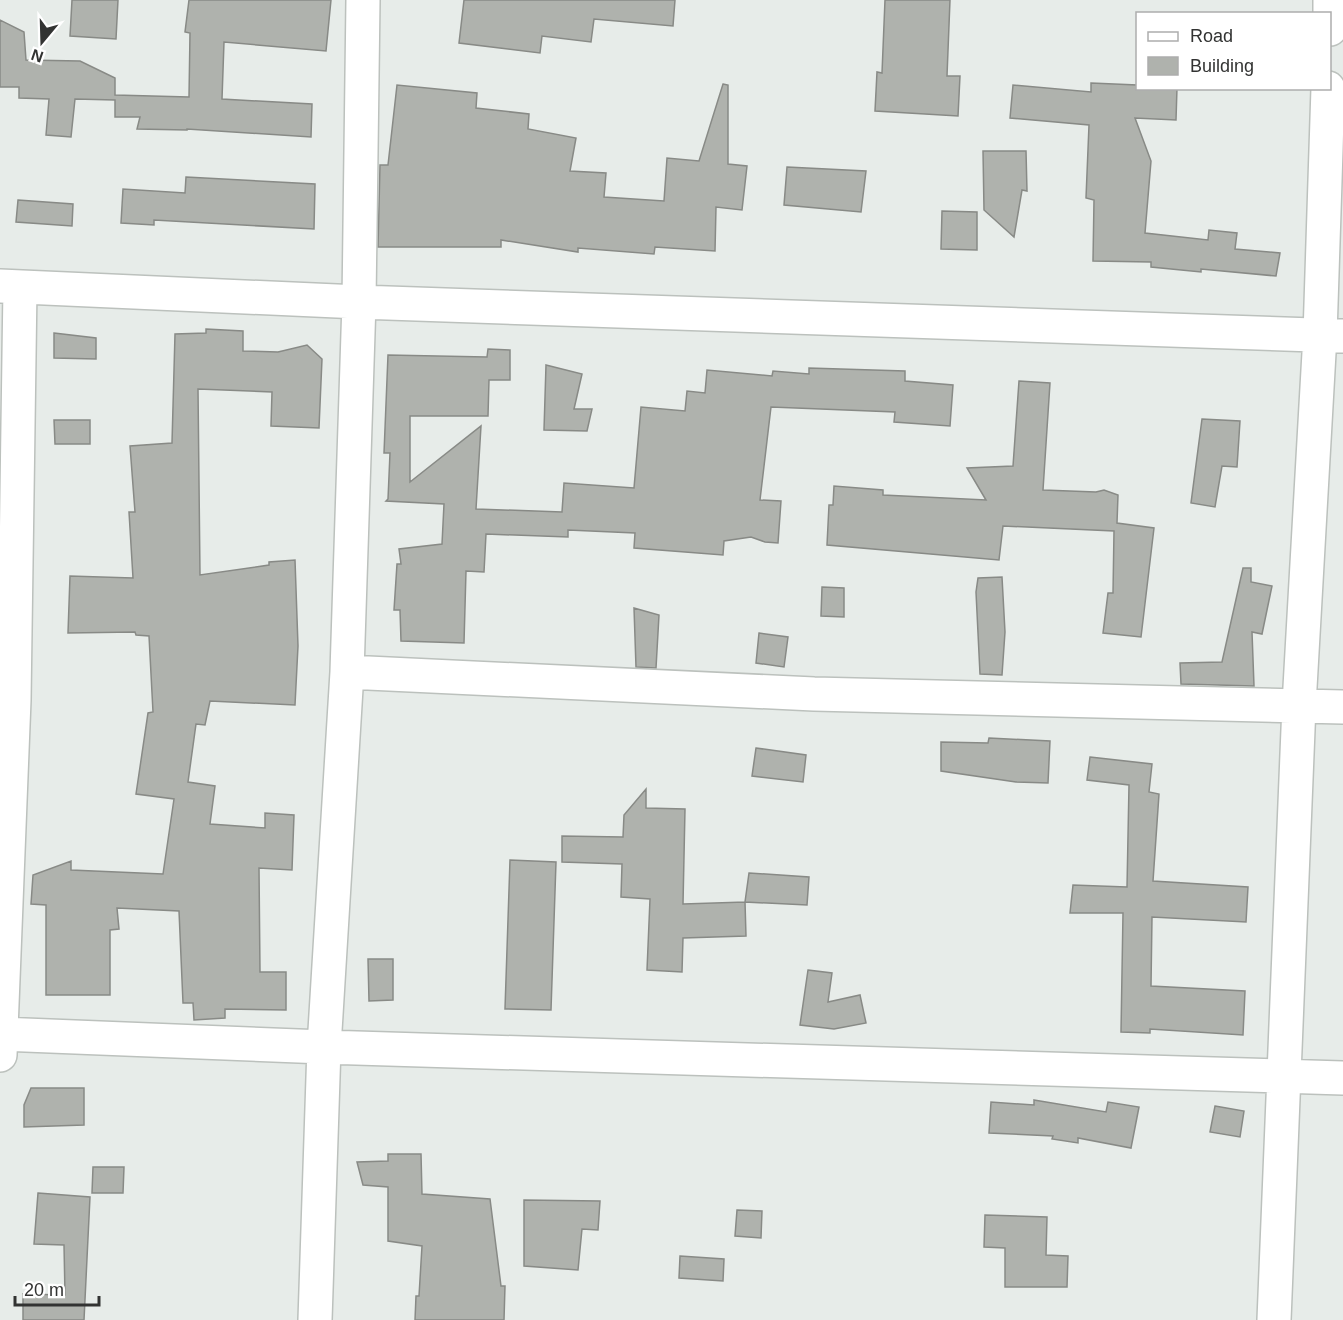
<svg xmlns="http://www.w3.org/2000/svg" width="1343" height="1320" viewBox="0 0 1343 1320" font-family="Helvetica,sans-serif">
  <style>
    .building { fill: #afb2ad; stroke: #888a86; stroke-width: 1.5 }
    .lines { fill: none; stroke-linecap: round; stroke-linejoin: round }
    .minor-casing { stroke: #bcc1bd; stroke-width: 36 }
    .minor { stroke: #fff; stroke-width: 33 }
  </style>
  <rect width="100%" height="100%" fill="#e7ece9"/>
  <!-- building -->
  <path class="building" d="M72 0H118L116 39 70 36Z
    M189 0H331L326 51 224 42 222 99 312 104 311 137 187 129V130L137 129 140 117H115V100L75 99 71 137 46 135 49 99 19 98V87H0V20L24 32 26 60 80 61 115 78V95L189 97 190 33 185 32Z
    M464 0H675L673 26 594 19 591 42 542 36 540 53 459 43Z
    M885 0H950L947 76H960L958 116 875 111 877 72 882 73Z
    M1091 83 1137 85V88H1177L1176 120 1135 118 1151 161 1145 233 1208 240 1209 230 1237 233 1235 249 1280 253 1276 276 1201 269V272L1151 267V262L1093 261 1094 200 1086 198 1089 125 1010 118 1013 85 1091 92Z
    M723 84 728 85V164L747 166 742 210 716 207 715 251 655 247 654 254 578 248V252L501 240V247H378L380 165H388L397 85 477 93 476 108 529 114 528 129 576 138 570 171 606 173 604 197 664 201 667 158 699 161Z
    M983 151H1026L1027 191 1022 190 1014 237 984 210Z
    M787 167 866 171 861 212 784 205Z
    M186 177 315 184 314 229 154 220V225L121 223 123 189 185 193Z
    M18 200 73 204 72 226 16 222Z
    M942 211 977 212V250L941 249Z
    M206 329 243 331V351L278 352 307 345 322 359 319 428 271 426 272 392 198 389 200 575 269 565V562L295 560 298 646 295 705 210 701 205 725 196 724 188 782 215 786 210 824 265 828V813L294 815 292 870 259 868 260 972H286V1010L225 1009V1018L194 1020 193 1003H183L179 911 117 908 119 929 110 930V995H46V905L31 904 33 875 71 861V870L163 874 174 799 136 794 148 713 153 712 149 636 136 635 135 632 68 633 70 576 133 578 129 512H135L130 446 172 443 175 334 206 333Z
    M54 333 96 338V359L54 358Z
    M488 349 510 350V380H489L488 416H410V482L481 426 476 509 562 512 564 483 634 488 641 407 685 411 687 391 705 393 707 370 772 376 773 371 809 374V368L905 371V381L953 385 950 426 894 422 895 412 771 407 760 500 781 501 778 543 765 542 751 537 724 541 723 555 634 548 635 533 568 530V537L486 534 484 572 466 571 464 643 401 641 400 610H394L397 564H401L399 549 442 544 444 504 386 501 388 499 390 453H384L388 355 487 357Z
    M546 365 582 374 574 409H592L587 431 544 430Z
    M1019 381 1050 383 1043 490 1096 492 1104 490 1118 495 1117 523 1154 528 1141 637 1103 633 1108 593H1113L1114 531 1003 526 999 560 827 545 829 505H833L834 486 883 490V495L986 500 967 468 1013 466Z
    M1202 419 1240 421 1237 467 1222 466 1215 507 1191 503Z
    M54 420H90V444H55Z
    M1243 568H1251V582L1272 586 1262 634 1252 632 1254 686 1181 684 1180 663 1222 662Z
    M1002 577 1005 632 1002 675 980 674 976 592 978 578Z
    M822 587 844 588V617L821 616Z
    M634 608 659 615 656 668 636 667Z
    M759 633 788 637 784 667 756 663Z
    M989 738 1050 741 1048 783 1016 782 941 771V742L988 743Z
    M756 748 806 755 803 782 752 776Z
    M1090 757 1152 764 1149 792 1159 794 1153 881 1248 887 1246 922 1152 917 1151 986 1245 991 1243 1035 1150 1029V1033L1121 1032 1123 913H1070L1073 885 1127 887 1129 785 1087 780Z
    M646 789V808L685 809 683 904 745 902 746 936 683 938 682 972 647 970 650 899 621 897 622 864 562 862V836L623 837 624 815Z
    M510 860 556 862 551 1010 505 1009Z
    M749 873 809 877 807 905 745 902Z
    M368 959H393V1000L369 1001Z
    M808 970 832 973 828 1002 860 995 866 1023 834 1029 800 1025Z
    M31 1088H84V1125L24 1127V1105Z
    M1034 1100 1106 1112 1108 1102 1139 1107 1131 1148 1078 1138V1143L1052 1139 1053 1136 989 1133 991 1102 1034 1105Z
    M1215 1106 1244 1111 1240 1137 1210 1132Z
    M388 1154H421L422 1194 490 1199 501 1286H505L504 1320H415L416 1296H419L422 1246 388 1241V1187L363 1185 357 1162 388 1161Z
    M93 1167H124L123 1193H92Z
    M38 1193 90 1197 84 1320H23V1294L65 1295 64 1245 34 1244Z
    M524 1200 600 1201 598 1230 582 1229 578 1270 524 1266Z
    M737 1210 762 1211 761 1238 735 1236Z
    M985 1215 1047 1217 1046 1255 1068 1256 1067 1287H1005V1248L984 1247Z
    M680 1256 724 1259 723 1281 679 1278Z"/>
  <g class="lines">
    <!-- minor casing -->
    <g class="minor-casing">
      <path id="minor" d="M1330 29V0
        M0 286 359 302 1343 336
        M347 672 814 694 1343 707
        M0 1034 324 1047 1343 1078
        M0 1055 14 700 20 287
        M315 1320 324 1047 347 672 359 302 363 0
        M1274 1320 1299 705 1320 335 1328 88"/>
    </g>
    <!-- minor -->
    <use href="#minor" class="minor"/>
  </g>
  <!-- legend -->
  <rect x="1136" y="12" width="195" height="78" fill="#ffffff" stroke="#adadad" stroke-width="1.5"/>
  <rect x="1148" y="32" width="30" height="9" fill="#ffffff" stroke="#adadad" stroke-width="1.5"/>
  <text x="1190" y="42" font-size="18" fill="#323332">Road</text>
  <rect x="1148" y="57" width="30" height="18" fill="#afb2ad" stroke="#adadad" stroke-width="1.5"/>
  <text x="1190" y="72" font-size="18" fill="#323332">Building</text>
  <!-- north arrow -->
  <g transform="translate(42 42) rotate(199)" stroke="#ffffff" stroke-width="4.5" paint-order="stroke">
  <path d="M0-4.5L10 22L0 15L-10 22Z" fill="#323332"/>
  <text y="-9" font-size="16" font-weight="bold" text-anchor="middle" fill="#323332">N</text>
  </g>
  <!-- scale -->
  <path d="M15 1296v9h84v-9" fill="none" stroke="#323332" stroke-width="3"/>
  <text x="24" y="1296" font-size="18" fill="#323332" stroke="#ffffff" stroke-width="4.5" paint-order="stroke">20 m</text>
</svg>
